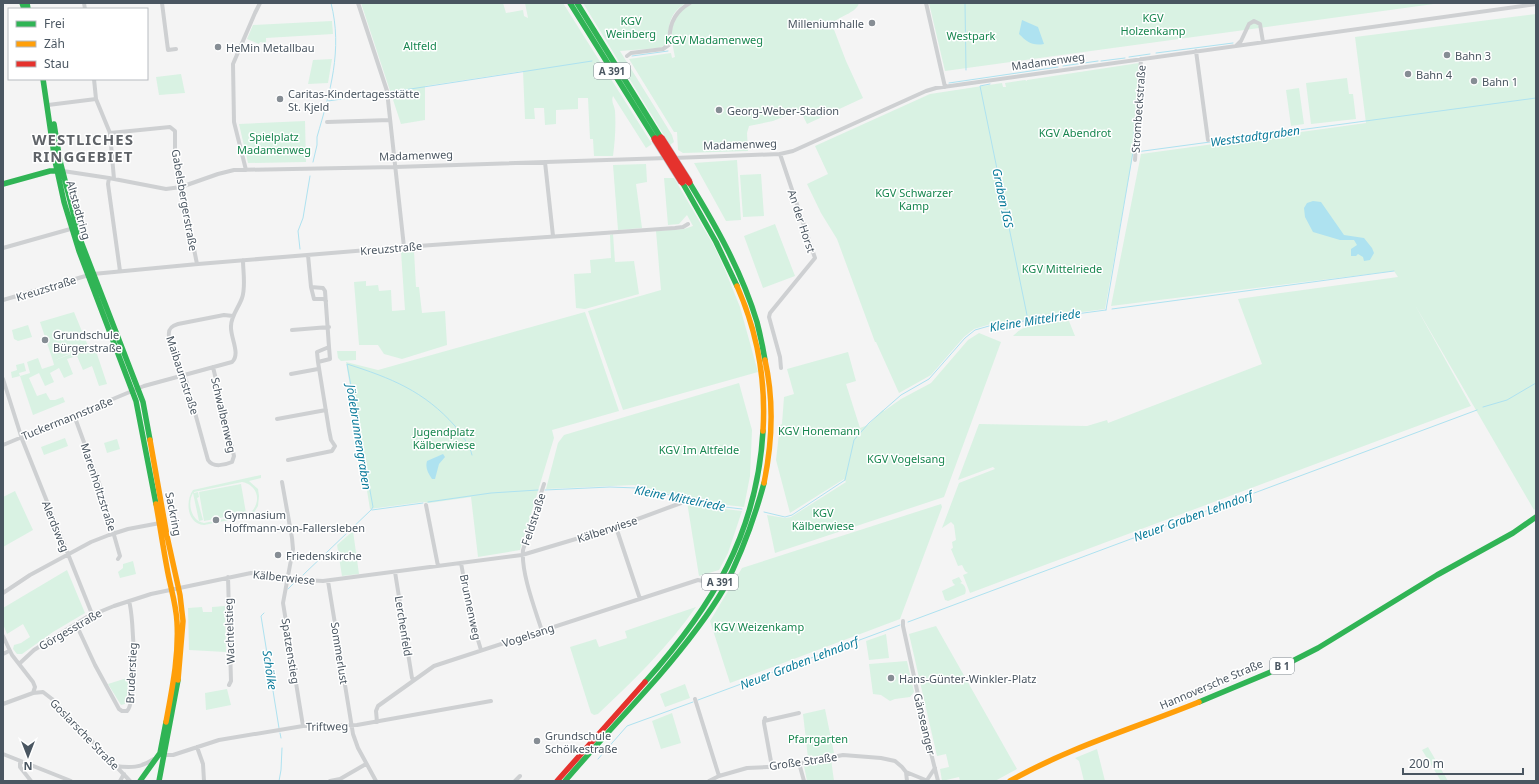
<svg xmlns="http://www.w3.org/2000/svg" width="1539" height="784" viewBox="0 0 1539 784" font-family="'Noto Sans',sans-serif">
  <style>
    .green { fill: #d9f2e3; fill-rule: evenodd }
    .water { fill: #aee2f0 }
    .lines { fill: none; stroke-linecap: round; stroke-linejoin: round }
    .stream { stroke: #aee2f0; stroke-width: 1 }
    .street { stroke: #ced0d2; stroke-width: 4 }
    .fast { stroke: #30b455; stroke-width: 5.5 }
    .slow { stroke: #ff9f0a; stroke-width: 5.5 }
    .jam { stroke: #e5322d; stroke-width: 5.5 }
    .jam-bridge-casing { stroke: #b9bec3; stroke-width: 8; stroke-linecap: butt }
    .jam-bridge { stroke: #e5322d; stroke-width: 7 }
    .poi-dot { fill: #868d94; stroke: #fff; stroke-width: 1.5 }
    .labels { text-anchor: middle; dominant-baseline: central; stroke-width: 3; stroke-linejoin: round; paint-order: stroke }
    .shield { fill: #fff; stroke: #808990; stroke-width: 1 }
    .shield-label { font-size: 10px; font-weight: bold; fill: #4a5661 }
    .park-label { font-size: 11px; fill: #17864f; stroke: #fff }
    .poi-label { font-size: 11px; fill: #4a5661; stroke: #fff; text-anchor: start }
    .street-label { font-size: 11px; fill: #4a5661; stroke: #fff }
    .water-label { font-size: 12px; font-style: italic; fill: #0c7c9b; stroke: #fff }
    .district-label { font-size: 15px; font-weight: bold; letter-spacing: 1px; fill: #5f6368; stroke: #fff }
  </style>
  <rect width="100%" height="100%" fill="#f4f4f4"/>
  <!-- green -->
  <path class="green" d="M361 3H503L506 13 523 10 524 16 528 18 525 3H563L652 144 646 148 613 96C611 102 614 104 615 111 616 126 615 141 613 156H594L593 139H590L588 98H578V109L556 110V124L545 125 544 108H534L535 119H525L523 71 425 86V120L401 124Z
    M583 3H686C670 12 667 26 669 44L659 48 620 51 672 135 674 142 670 145Z
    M694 3H859C856 13 842 15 834 22L833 27 846 61 863 98 807 124 800 110 773 121 749 126 747 133 748 151 683 153 678 150 677 132H674L629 59 671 53 672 58 675 57C670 34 668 14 694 3Z
    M929 3H1441L945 71Z
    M1536 14V508L1534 510 1415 305 1471 406 970 593 963 575 968 573 965 571 962 565 958 566 951 549 953 548 952 542 956 540 954 525 951 522 942 528 959 483 995 469 993 467 958 480 979 424 1087 426 1107 420 1108 423 1262 364 1238 299 1398 277 1394 271 1111 306 1141 154 1366 123 1355 37Z
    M332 21 333 34 266 38V43L260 42 259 44 247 39 253 25Z
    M332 59 328 83 308 84 313 60Z
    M1139 63 1132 160 1105 309 991 324 974 329 964 337 931 375 899 393 876 342H875L837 239 821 213 807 184 828 174 815 146 930 94 1002 83 1003 87H1006L1005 83 1025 80 1027 81V80Z
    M181 74 185 93 159 95 156 77Z
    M1347 78 1349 94H1353L1356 119 1311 124 1306 83Z
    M1299 88 1304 124 1291 126 1286 90Z
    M305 121 306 162 248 163 239 124Z
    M737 160 741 220 726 221 694 163Z
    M646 164 647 182 636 184 642 228 618 230 613 165Z
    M761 174 764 216 743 217 740 175Z
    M664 178H674L714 246 725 270 740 307 758 372 623 410 588 311 661 290 656 231 684 229 693 226 687 215 679 224 668 225Z
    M775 224 795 276 763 288 744 236Z
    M613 234 615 262 634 261 639 294 585 309 576 308 574 274 591 273 590 260 611 258 610 235Z
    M414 251 416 287H419L422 313 445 311 447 345 402 359 384 354 378 345H359L354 282 366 281V286L378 285 379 291 391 290 392 311 405 310 401 252Z
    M74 312 88 346 53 361 40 322Z
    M585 312 619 411 552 430 554 438 520 550 478 557 471 497 429 503 423 502 370 509 346 362 378 370Z
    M1069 321 1075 336H1013C1026 321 1050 323 1069 321Z
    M28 325 32 337 18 341 14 339 12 330Z
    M979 333 1001 342 944 497 775 553 767 515 785 518 791 517 846 482 844 479 790 513 776 460 780 425 782 424 784 397 794 394 787 369 848 352 856 381 846 384 860 428 868 425 883 410 884 411 901 399 931 383 968 340Z
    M94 345 107 384 99 386 92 366 83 370 77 356 67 359 73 374 64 378 59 368 50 373 54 382 45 386 39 373 29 378 37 396 46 393 50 400H55L63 397 65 402 33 415 20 376 12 378 11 372 17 370 16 365 24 363 26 371 19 373 20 376 30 373 27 362 38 358 42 369 54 365 53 361Z
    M337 351H356V360L341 361 338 358Z
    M739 383 752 430 750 476 744 507 700 502 659 491 634 485 546 489 558 443 564 435Z
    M65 438 68 446 44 455 41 447Z
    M117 439 120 449 107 453 104 443Z
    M261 475V478L249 481 258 489 259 496 258 506 253 514 250 516 204 525C187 524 185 501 193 490ZM242 482C259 485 262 504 249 514L204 523C191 521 187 503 193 493L199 521 203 520 197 498 199 497 198 492 194 493V492Z
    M241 484 246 513 204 521 199 492Z
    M15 491 33 530 3 547V497Z
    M687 502 708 507 742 511 728 553 719 570 699 576Z
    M941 504 942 507 900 619 730 683 710 621 742 568Z
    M353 531 359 574 342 576 337 545Z
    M133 561 136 574 120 578 118 572 123 568V564Z
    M67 570 85 613 53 632 22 654H17L13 649 14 645 21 643 30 637 23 624 7 634 3 624V608Z
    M959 577 962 582 960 583C965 584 967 590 965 594L948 601 945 600 942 591 955 585 953 583 952 580Z
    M225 606 226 652 189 650 188 608 202 607 203 612H212V607Z
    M696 607C668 647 633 681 598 714L594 715 591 713 570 647 596 639 599 647 627 638 625 631Z
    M936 626 1017 769 995 781H960L959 777 942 781 940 769 949 767 946 754 937 756 909 634Z
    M886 634 889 658 869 660 866 641Z
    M907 661 914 692 910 697 895 699 890 701 881 695 873 694 869 664Z
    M130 677 128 703 121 705 108 684Z
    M685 684 690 698 665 707 660 694Z
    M227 689 231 705 206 710 205 693Z
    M825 709 834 753 808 758 803 714Z
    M672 713 681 743 661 749 652 721Z
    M1428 747 1448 781H1441L1422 750Z
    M1097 749 1105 781H1084L1079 761 1075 758Z
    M831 759 834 781H807L804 766 805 765Z"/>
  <!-- water -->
  <path class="water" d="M1022 20 1038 27 1044 44C1032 46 1027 42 1019 34Z
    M1313 201 1321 202 1344 235 1364 238 1372 248 1374 253 1370 260 1364 261 1363 257 1358 254 1356 256H1351V249L1357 245 1354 240H1340L1313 232 1305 217 1304 208 1307 203Z
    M443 454 445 457 439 464 435 479H432C428 473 425 468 427 461Z"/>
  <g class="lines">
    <!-- stream -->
    <path class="stream" d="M965 3 966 70
      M1156 53 1233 43
      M632 56 668 51
      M1129 57 1150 54
      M1101 61 1125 58
      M1063 66 1098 61
      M949 83 1058 67
      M990 84 980 86 1028 320
      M391 92 592 61
      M328 101 383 93
      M1133 152 1135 118
      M1136 152 1536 98
      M313 162 317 145V137C330 92 343 50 331 3
      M300 249 298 231 303 218 310 176
      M1112 309 1394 271
      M1106 310 1133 152
      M1483 407 1507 400 1536 383
      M545 490 610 487 637 488 663 493 699 504 742 509
      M428 502 491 493 538 490
      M371 510 373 507 347 364C391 378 424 391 455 426 461 434 470 445 472 455
      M372 510 423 503
      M764 512 785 517 792 515 845 480 854 440 869 423 901 395 929 379 965 338 975 330 989 326 1016 322 1106 310
      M303 575 371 510
      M288 589 294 583
      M264 613 261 616 279 728
      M908 622 1477 410
      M698 700 900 625
      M280 733 281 738
      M598 759 627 726 693 702
      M279 781 281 770 282 748"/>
    <!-- street -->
    <path class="street" d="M84 3 85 9
      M162 3 168 50 176 49
      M358 3 387 91 404 247
      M926 3 945 87
      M1236 46 1241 41 1249 24 1254 21 1260 24 1263 42
      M1196 51 1208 140
      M627 56 631 53 663 49 670 44C668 26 674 12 690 3
      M94 79 96 99 110 133 114 179
      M48 105 96 99
      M327 122 390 120
      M110 133 170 127 175 131V157L178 174 183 194 197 264
      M780 154 815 258 770 313 769 317 780 357 781 368
      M674 158 780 154 793 151 926 91 936 88 1536 4
      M1135 160 1141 59
      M545 162 553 236
      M246 170 234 122 233 64 255 13 260 3
      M63 171 109 178 166 189 181 187 218 174 234 170 395 167 667 158
      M109 178 108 184 120 271
      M3 248 74 228
      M308 255 311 287
      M93 274 198 264 404 247 675 228 683 227 688 224
      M3 300 89 275
      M326 301 324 299H314L311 287 323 288 325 291 329 347
      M292 330 329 327
      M329 347 330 359 318 362 317 352Z
      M213 367 234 456 232 462C225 465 213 468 208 460L186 380 180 372 169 336C168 329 171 326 178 324L224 315 233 316
      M291 374 318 369
      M3 379 22 439 92 614
      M74 415 100 486 120 556 118 559
      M277 419 326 410
      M3 445 144 386 232 362C241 354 230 337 231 326 231 316 239 307 242 298 246 287 243 272 243 260
      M288 460 332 451 335 446 331 440 329 430 318 362
      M282 482 292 538 293 549 283 603 303 726
      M426 505 438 566
      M616 527 640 599
      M461 563 471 617 481 650
      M395 572 412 678 414 680
      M228 577 231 681 229 685
      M328 581 353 734 358 748 376 781
      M3 593 30 575 91 542 109 535 128 529 160 523
      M903 621V626L929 745 938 781
      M76 624 95 665 119 709 122 711H127C137 701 134 617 129 601
      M542 631C535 609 521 573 523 550L544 484
      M3 636 12 655 33 682 35 687 33 693
      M3 654 9 651
      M19 664 34 650 87 617 114 606 151 594 251 573 304 580 323 581 522 555 616 527 681 503
      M695 699 719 776
      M3 704 33 693 43 692 52 699 130 781
      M765 718 764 723 772 767
      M764 721 799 713
      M377 722 376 711 378 706 434 666 440 664 698 580 703 581
      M197 747 203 764 204 781
      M3 754 71 781
      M165 755H173L219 740 303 726 357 725 491 701
      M20 761V767L31 781
      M799 763 804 781
      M115 766C130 768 141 768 154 759
      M906 772 928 781
      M927 780 935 768
      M120 781 124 774
      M330 781 340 779 366 764
      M515 781 520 776
      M709 781 719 776 747 768 786 766 843 755 881 758 895 761 902 767 906 772 907 781"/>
    <!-- fast -->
    <path class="fast" d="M22 3 24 9
      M27 3 28 9
      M570 3 655 139
      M577 3 661 138
      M43 79 55 161 64 202 79 251 136 401 156 504
      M54 124 60 161 80 239 143 402 150 440
      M682 182 716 242 737 286
      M689 182C716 226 742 272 757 322 760 334 763 348 765 360
      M3 184 50 171H59
      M645 682C712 607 757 534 763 431
      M1199 702 1273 671 1318 648 1437 575 1513 533 1536 517
      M140 781 160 753 166 722
      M159 781 178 680
      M565 781C595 746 627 712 658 677 681 650 705 621 723 590 741 555 754 520 764 483"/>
    <!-- slow -->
    <path class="slow" d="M737 286C757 331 766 382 763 431
      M150 440 167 536 180 595 183 621 178 680
      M764 483C772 444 774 400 765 360
      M156 504C160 526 163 547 167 568 170 586 176 603 177 622 179 656 172 689 166 722
      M1010 781C1070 747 1135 728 1199 702"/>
    <!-- jam -->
    <path class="jam" d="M557 781 645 682"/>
    <!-- jam-bridge casing -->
    <g class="jam-bridge-casing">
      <path id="jam-bridge" d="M661 138 689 182
        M655 139 682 182"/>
    </g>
    <!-- jam-bridge -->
    <use href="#jam-bridge" class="jam-bridge"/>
  </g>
  <!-- markers -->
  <g class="poi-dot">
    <circle cx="872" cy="23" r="4"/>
    <circle cx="218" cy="47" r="4"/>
    <circle cx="1447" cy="55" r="4"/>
    <circle cx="1408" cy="74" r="4"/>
    <circle cx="1474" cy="81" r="4"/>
    <circle cx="280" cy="99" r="4"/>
    <circle cx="719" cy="110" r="4"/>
    <circle cx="45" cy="340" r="4"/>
    <circle cx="216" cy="520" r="4"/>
    <circle cx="278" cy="555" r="4"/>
    <circle cx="891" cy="678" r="4"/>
    <circle cx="537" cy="741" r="4"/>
  </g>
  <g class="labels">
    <!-- shield labels -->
    <g class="shield">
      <rect x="594" y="63" width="36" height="16" rx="3"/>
      <rect x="702" y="574" width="36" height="16" rx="3"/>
      <rect x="1270" y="658" width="24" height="16" rx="3"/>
    </g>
    <g class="shield-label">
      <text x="612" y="71">A 391</text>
      <text x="720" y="582">A 391</text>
      <text x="1282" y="666">B 1</text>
    </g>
    <!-- park labels -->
    <g class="park-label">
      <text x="1153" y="17">KGV<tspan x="1153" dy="13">Holzenkamp</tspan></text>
      <text x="631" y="20">KGV<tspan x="631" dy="13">Weinberg</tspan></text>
      <text x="971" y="35">Westpark</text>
      <text x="714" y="39">KGV Madamenweg</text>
      <text x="420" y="45">Altfeld</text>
      <text x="1075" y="132">KGV Abendrot</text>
      <text x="274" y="136">Spielplatz<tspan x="274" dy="13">Madamenweg</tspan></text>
      <text x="914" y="192">KGV Schwarzer<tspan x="914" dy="13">Kamp</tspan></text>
      <text x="1062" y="268">KGV Mittelriede</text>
      <text x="819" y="430">KGV Honemann</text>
      <text x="444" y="431">Jugendplatz<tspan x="444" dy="13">Kälberwiese</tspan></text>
      <text x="699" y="449">KGV Im Altfelde</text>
      <text x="906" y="458">KGV Vogelsang</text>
      <text x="823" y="512">KGV<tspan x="823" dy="13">Kälberwiese</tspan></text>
      <text x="759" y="626">KGV Weizenkamp</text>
      <text x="818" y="738">Pfarrgarten</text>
    </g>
    <!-- poi labels -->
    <g class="poi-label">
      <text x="864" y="23" text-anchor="end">Milleniumhalle</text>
      <text x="226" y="47">HeMin Metallbau</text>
      <text x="1455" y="55">Bahn 3</text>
      <text x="1416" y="74">Bahn 4</text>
      <text x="1482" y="81">Bahn 1</text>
      <text x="288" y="93">Caritas-Kindertagesstätte<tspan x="288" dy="13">St. Kjeld</tspan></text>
      <text x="727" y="110">Georg-Weber-Stadion</text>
      <text x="53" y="334">Grundschule<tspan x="53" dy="13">Bürgerstraße</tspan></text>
      <text x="224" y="514">Gymnasium<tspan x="224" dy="13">Hoffmann-von-Fallersleben</tspan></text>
      <text x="286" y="555">Friedenskirche</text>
      <text x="899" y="678">Hans-Günter-Winkler-Platz</text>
      <text x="545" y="735">Grundschule<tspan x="545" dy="13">Schölkestraße</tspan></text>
    </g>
    <!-- street labels -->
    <g class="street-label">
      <text transform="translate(1048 61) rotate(-8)">Madamenweg</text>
      <text transform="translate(1138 109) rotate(-86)">Strombeckstraße</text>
      <text transform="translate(740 144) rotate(-2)">Madamenweg</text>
      <text transform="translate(416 155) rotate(-2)">Madamenweg</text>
      <text transform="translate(185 200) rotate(80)">Gabelsbergerstraße</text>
      <text transform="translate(79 210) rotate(74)">Altstadtring</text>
      <text transform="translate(802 221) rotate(72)">An der Horst</text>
      <text transform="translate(391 248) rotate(-5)">Kreuzstraße</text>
      <text transform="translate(46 288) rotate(-17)">Kreuzstraße</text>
      <text transform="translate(183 375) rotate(72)">Maibaumstraße</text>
      <text transform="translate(224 415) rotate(77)">Schwalbenweg</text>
      <text transform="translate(67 418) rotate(-22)">Tuckermannstraße</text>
      <text transform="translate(99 487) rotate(72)">Marenholtzstraße</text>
      <text transform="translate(174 514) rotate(79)">Sackring</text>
      <text transform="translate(533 519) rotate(-72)">Feldstraße</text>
      <text transform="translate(56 526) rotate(68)">Alerdsweg</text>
      <text transform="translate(607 529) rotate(-18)">Kälberwiese</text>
      <text transform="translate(284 577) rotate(6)">Kälberwiese</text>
      <text transform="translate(471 607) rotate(78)">Brunnenweg</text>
      <text transform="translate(404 626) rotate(81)">Lerchenfeld</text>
      <text transform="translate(70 629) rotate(-30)">Görgesstraße</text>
      <text transform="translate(229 631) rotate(-92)">Wachtelstieg</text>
      <text transform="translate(528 635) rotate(-18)">Vogelsang</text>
      <text transform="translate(291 651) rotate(81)">Spatzenstieg</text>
      <text transform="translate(340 653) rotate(81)">Sommerlust</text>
      <text transform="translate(131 673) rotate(-87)">Bruderstieg</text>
      <text transform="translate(1211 684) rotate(-23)">Hannoversche Straße</text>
      <text transform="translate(925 724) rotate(77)">Gänseanger</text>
      <text transform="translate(327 726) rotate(-1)">Triftweg</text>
      <text transform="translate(85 734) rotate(46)">Goslarsche Straße</text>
      <text transform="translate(803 761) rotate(-8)">Große Straße</text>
    </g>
    <!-- water labels -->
    <g class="water-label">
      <text transform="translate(1255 136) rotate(-8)">Weststadtgraben</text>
      <text transform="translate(1003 198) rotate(78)">Graben IGS</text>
      <text transform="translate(1035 320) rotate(-9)">Kleine Mittelriede</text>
      <text transform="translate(359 437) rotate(81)">Jödebrunnengraben</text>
      <text transform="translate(680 498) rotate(11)">Kleine Mittelriede</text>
      <text transform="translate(1193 516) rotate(-20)">Neuer Graben Lehndorf</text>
      <text transform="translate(799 663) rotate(-21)">Neuer Graben Lehndorf</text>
      <text transform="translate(270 670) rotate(81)">Schölke</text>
    </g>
    <!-- district labels -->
    <g class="district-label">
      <text x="83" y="139">WESTLICHES<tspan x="83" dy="17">RINGGEBIET</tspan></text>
    </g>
  </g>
  <!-- border -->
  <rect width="1539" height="784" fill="none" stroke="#4a5661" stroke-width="8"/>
  <!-- legend -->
  <rect x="8" y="8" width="140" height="72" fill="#ffffff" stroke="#b7bbc0"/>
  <rect x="16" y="21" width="20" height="6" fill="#30b455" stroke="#b7bbc0"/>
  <text x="44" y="28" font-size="12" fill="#4a5661">Frei</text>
  <rect x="16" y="41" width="20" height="6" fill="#ff9f0a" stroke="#b7bbc0"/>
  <text x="44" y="48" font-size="12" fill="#4a5661">Zäh</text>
  <rect x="16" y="61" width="20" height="6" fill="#e5322d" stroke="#b7bbc0"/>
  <text x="44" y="68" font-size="12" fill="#4a5661">Stau</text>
  <!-- north arrow -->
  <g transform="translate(28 756) rotate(180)" stroke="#ffffff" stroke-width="3" paint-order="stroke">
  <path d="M0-3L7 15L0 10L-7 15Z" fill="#4a5661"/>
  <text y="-6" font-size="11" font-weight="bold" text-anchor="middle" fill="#4a5661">N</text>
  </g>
  <!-- scale -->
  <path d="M1403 768v6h120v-6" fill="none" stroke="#4a5661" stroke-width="2"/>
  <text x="1409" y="768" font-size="12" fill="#4a5661" stroke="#ffffff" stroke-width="3" paint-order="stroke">200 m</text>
</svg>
